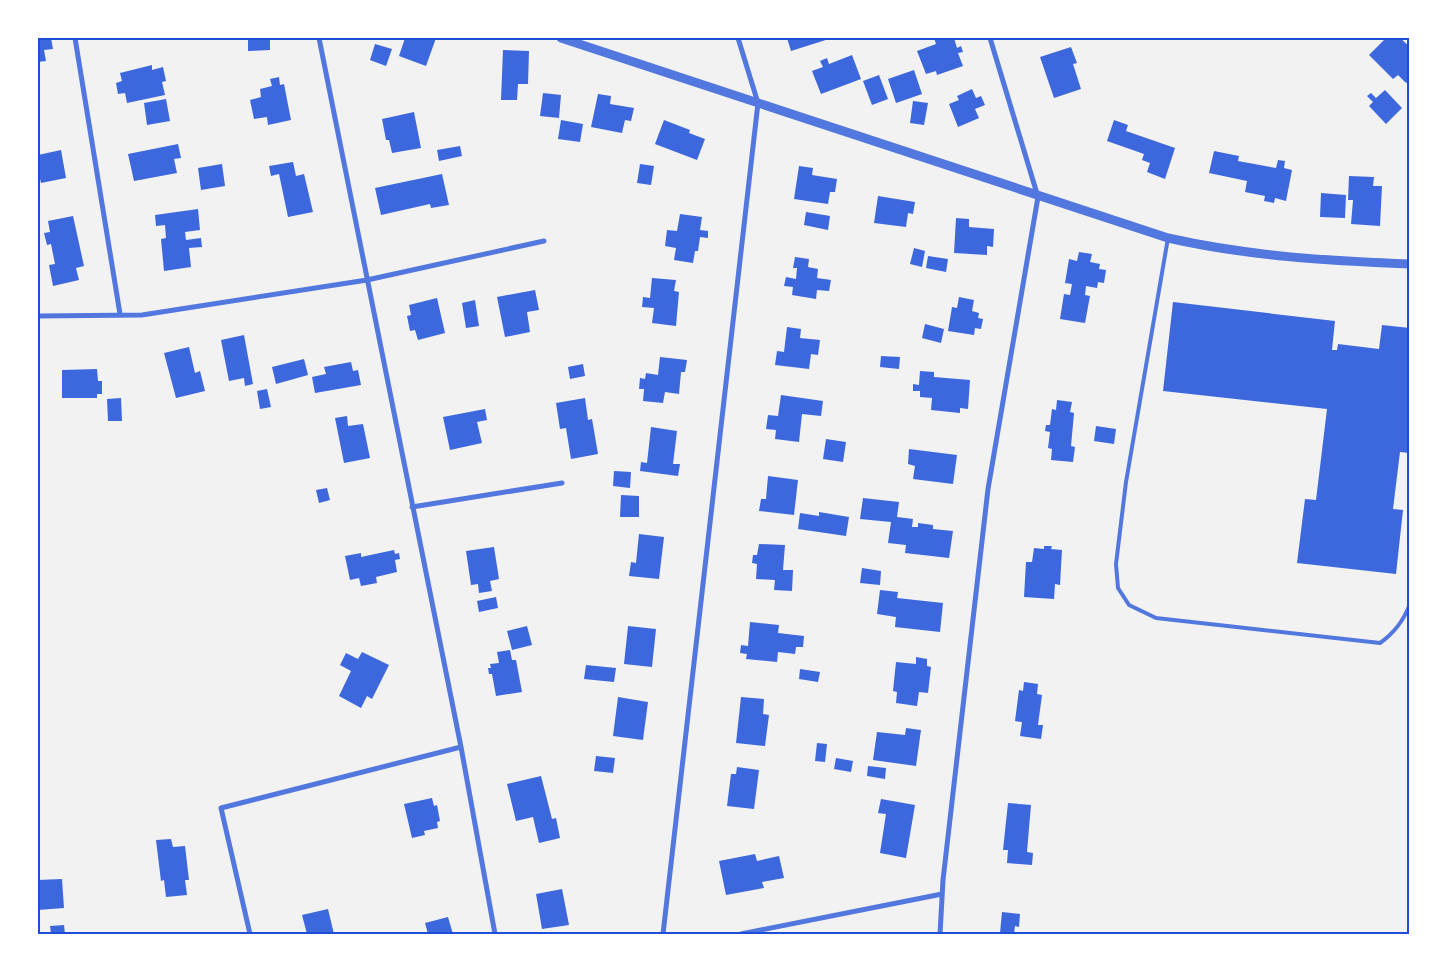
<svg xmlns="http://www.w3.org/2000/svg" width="1447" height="972" viewBox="0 0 1447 972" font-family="'Nunito Sans',sans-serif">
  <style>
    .building { fill: #3d67dc }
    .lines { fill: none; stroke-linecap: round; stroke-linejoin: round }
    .service { stroke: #5277de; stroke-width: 4 }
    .minor { stroke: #5277de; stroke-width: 5 }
    .tertiary { stroke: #5277de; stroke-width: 9 }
    .neatline { fill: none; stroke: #1d4ed8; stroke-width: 2 }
  </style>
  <rect width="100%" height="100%" fill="#f2f2f2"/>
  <!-- building -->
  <path class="building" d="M38 38H51L53 49 44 50 46 61 38 62Z
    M248 38H270V50L248 51Z
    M405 38H436L426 66 399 56Z
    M787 38H832L791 51Z
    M934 38H954L957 48 961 46 963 52 958 53 963 66 937 75 936 71 926 74 917 51 936 44Z
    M1386 38H1400L1410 47V80L1406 83 1398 75 1393 79 1369 55Z
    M375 44 392 49 386 66 370 60Z
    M1071 47 1077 63 1073 64 1081 89 1054 98 1040 57Z
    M503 50 529 51 528 84H518L517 100H501Z
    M852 55 861 79 821 94 812 71 823 67 820 61 827 58 829 64Z
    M152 65V70L163 67 166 81 162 82 165 95 127 103 125 93 118 94 116 83 122 81 120 73Z
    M914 70 922 94 896 103 888 79Z
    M879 75 888 99 872 105 863 81Z
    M279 77 280 85 284 84 291 120 268 125 267 117 254 119 250 100 261 97 260 89 272 86 270 79Z
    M972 89 976 98 981 96 985 105 975 109 979 118 958 127 949 104 959 100 957 96Z
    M1385 90 1402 108 1386 124 1369 106 1373 102 1367 96 1371 93 1376 98Z
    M543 93 561 95 559 118 540 116Z
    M598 94 611 96 610 104 634 108 631 121 625 120 622 133 591 127Z
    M166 99 170 121 147 125 144 103Z
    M913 101 928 103 924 125 910 123Z
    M414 112 421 148 392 153 389 140H386L382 119Z
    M561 120 583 124 580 142 558 139Z
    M664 120 690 130 689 133 705 139 697 160 655 144Z
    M1114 120 1128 125 1126 131 1175 148 1165 179 1147 172 1150 163 1142 160 1144 154 1107 141Z
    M178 144 181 158 174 159 177 173 134 181 128 154Z
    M460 146 462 156 439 161 437 150Z
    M61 150 66 178 41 183 38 170V155Z
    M1214 151 1239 156 1238 161 1276 168 1278 160 1285 161 1284 168 1292 170 1286 201 1275 198 1274 203 1264 201 1265 196 1245 192 1247 181 1209 173Z
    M293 162 296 176 304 174 313 212 288 217 279 174 271 176 269 166Z
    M222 164 225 186 201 190 198 168Z
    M640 164 654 166 651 185 637 183Z
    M799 166 813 168 812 175 837 179 835 192H830L828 204 794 199Z
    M442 174 449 205 431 208 430 204 381 215 375 188Z
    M1349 176 1374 177 1373 186H1382L1380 226 1351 224 1353 200H1348Z
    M1321 193 1346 195 1345 218 1320 217Z
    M878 196 915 202 913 214 908 213 906 227 874 223Z
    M198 209 200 230 185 232 186 240 201 238 202 247 189 248 191 267 164 271 161 239 166 238 165 225 156 226 155 215Z
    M806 212 830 216 828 230 804 225Z
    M680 214 702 217 700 230 708 231V238L700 237 698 251H695L693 263 674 260 676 248 665 246 667 230 677 231Z
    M73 216 84 266 76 268 79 280 53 286 49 265 55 264 51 244 47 245 44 233 50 232 48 221Z
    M956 218 969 219V227L994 229 993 247 987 246V255L954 253Z
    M914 248 925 251 922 267 910 264Z
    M1079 252 1092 254 1090 262 1100 264 1099 269 1106 270 1104 283 1098 282 1097 288 1086 286 1085 295 1090 296 1085 323 1060 319 1064 294 1070 295 1072 284 1065 283 1069 259 1077 261Z
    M928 256 948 259 946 272 926 268Z
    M795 257 809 259 808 267 818 269 817 278 831 280 829 291 817 290 816 299 792 295 793 287 784 286 786 277 796 279 797 268H793Z
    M652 278 676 280 674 291 679 292 676 326 652 323 654 308 642 307 643 297 650 298Z
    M535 290 539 310 527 312 530 332 505 337 497 297Z
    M959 297 974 300 972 311 979 313 978 318 983 319 981 329 975 328 974 335 948 331 952 307 957 308Z
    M437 298 445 333 418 340 415 330 410 331 407 316 411 315 409 305Z
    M475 300 479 326 466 328 462 303Z
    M1173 302 1335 321 1332 350H1337L1338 344 1379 349 1382 325 1410 328V453L1400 452 1393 509 1403 510 1396 574 1297 563 1305 499 1316 500 1327 409 1163 391Z
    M925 324 944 329 941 343 922 338Z
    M787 327 801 329 800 338 820 340 818 355 811 354 809 369 775 365 777 351 784 352Z
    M244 335 253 384 245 386 244 378 229 381 221 340Z
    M189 347 195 373 200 371 205 391 176 398 164 353Z
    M881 356 900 357 899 369 880 367Z
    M660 357 687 360 685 372H681L679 394 665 392 663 403 643 401 644 389H639L640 378 645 379 646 373 658 375Z
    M304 359 308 375 276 384 272 367Z
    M351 362 353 371 358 370 361 385 315 393 312 377 326 374 324 367Z
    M583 364 585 376 570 379 568 367Z
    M97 369 98 381H102V394H97V398H62V370Z
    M920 371 934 372V377L970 380 968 409 960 408V413L931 410 932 398 920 397V391H913V384L919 385Z
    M267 389 271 407 260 409 257 391Z
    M781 395 823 401 821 416 802 414 799 442 775 439 776 430 766 429 768 415 778 416Z
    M121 398 122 421H108L107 399Z
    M585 398 588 420 592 419 598 454 571 459 566 428 560 429 556 403Z
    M1057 400 1072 402 1070 412 1074 413 1071 446 1075 447 1073 462 1051 460 1052 449 1048 448 1050 432 1045 431 1046 425H1050L1052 409 1056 410Z
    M485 409 487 420 477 422 482 443 450 450 443 417Z
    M347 416 348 426 363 424 370 458 344 463 335 418Z
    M1096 426 1116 429 1114 444 1094 441Z
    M651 427 677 431 673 464H680L678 476 640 471 641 462 647 463Z
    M826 439 846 442 843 462 823 459Z
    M909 449 957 455 953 484 913 479 915 466 908 464Z
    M614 471 631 472 630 488 613 486Z
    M768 476 798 480 794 515 759 511 761 499H766Z
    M327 488 330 500 319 503 316 490Z
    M621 495 639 496V517H620Z
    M863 498 899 502 897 517 913 519 912 527H918V523L933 525V529L953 531 949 558 905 553 906 545 888 543 891 522 860 519Z
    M819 512 849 517 846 536 798 529 800 513 819 516Z
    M639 534 664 537 659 579 629 576 631 562 636 563Z
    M759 544 785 545 783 570H793L792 591 774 590 775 580 756 579 757 564 752 563 753 555H757Z
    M1044 546H1052L1051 549 1062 550 1060 585 1055 584 1054 599 1024 597 1026 562H1032L1034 548 1044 549Z
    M494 547 499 579 490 581 492 591 479 593 478 584 471 585 466 551Z
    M394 550 395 554 399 553 400 559 395 560 397 572 376 577 377 583 361 586 359 578 350 580 345 556 361 553V557Z
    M862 568 881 571 880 585 860 583Z
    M880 590 898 592 897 598 943 603 940 632 895 627 896 617 877 614Z
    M496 597 498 608 479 612 477 601Z
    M750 622 779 625 778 633 804 636 803 647H796L795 654 778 652 777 662 746 659 747 654 740 653 741 645 748 646Z
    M527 626 532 645 512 650 507 631Z
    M628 626 656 629 652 667 624 664Z
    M510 650 512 660H516L522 692 496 696 492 674H489L488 668H491L490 664 499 663 497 652Z
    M362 652 389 665 372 699 367 696 361 708 339 696 351 671 340 665 346 653 358 659Z
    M916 657 927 659V666L931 667 928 693 919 692 917 706 896 703 897 692 893 691 896 662 916 664Z
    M586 665 616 668 614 682 584 679Z
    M800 669 820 672 818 682 799 679Z
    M1024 682 1038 684 1037 694 1042 695 1038 725H1043L1041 739 1020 736 1022 722 1015 721 1019 690 1023 691Z
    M618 697 648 702 643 740 613 736Z
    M741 697 764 699 763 714 769 715 765 746 736 743Z
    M906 728 921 730 916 766 873 760 877 732 905 735Z
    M817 743 827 744 825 762 815 761Z
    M596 756 615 758 613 773 594 771Z
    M836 758 853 761 851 772 834 769Z
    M868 766 886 768 885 779 867 776Z
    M737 767 759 770 754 809 727 806 731 774H736Z
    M541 776 552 819 556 818 560 838 539 843 533 817 516 821 507 784Z
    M432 798 434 806 437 805 440 821 437 822 438 828 424 831 425 835 412 838 404 804Z
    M881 799 915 805 906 858 880 853 886 814 878 813Z
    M1008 803 1031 805 1027 852 1033 853 1032 865 1007 863 1008 850H1003Z
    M171 839 173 847 185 846 189 880H185L187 895 166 897 164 880 161 881 156 840Z
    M755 854 757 861 779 856 784 878 762 882 764 888 726 895 719 861Z
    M62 879 64 908 38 910V880Z
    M562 889 569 925 542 929 536 894Z
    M328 909 334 934H307L302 915Z
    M1002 912 1020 914 1019 927 1015 926 1014 934H990V932L1000 933Z
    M448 917 453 934H428L425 923Z
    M64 925 65 934H51L50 926Z"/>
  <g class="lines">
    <!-- service -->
    <path class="service" d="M1168 238 1126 482 1116 564 1118 588 1129 605 1156 618 1380 643C1394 633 1403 622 1410 604"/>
    <!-- minor -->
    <path class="minor" d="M75 38 120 314
      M319 38 461 747 495 934
      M38 316 142 315 367 280 544 241
      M412 507 562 483
      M250 934 221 808 461 747
      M663 934 758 103 738 38
      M741 934 942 894
      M940 934 943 880 988 489 1038 197 990 38"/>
    <!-- tertiary -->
    <path class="tertiary" d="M561 38 1168 238C1248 256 1327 261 1410 264"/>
  </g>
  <!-- border -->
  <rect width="1447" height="972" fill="none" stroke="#ffffff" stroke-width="78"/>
  <rect x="39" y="39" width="1369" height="894" class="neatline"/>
</svg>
